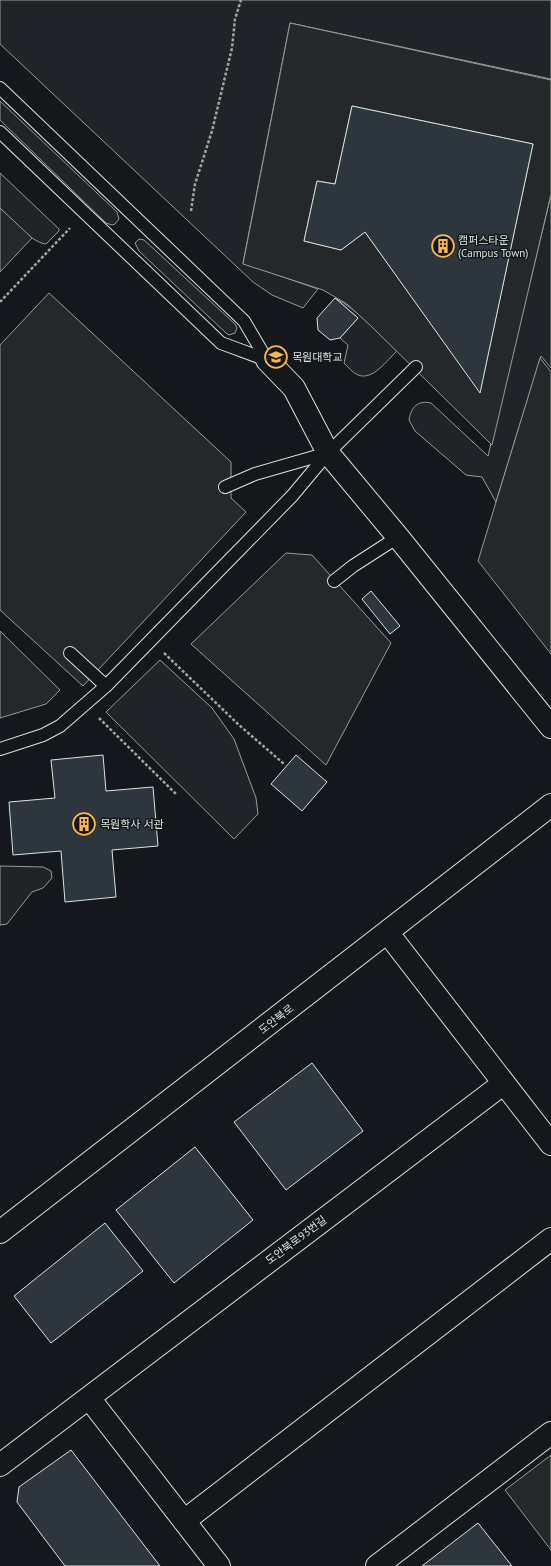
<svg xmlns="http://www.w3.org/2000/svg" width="551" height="1566" viewBox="0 0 551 1566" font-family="'PT Sans','Noto Sans KR',sans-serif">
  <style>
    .green { fill: #202428; stroke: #939e99 }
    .parking { fill: #24282b; stroke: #939e99; fill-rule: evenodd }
    .building { fill: #2c363c; stroke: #d8e6dc }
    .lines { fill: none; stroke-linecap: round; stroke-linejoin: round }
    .lane-casing { stroke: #d8e6dc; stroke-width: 14 }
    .street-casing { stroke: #d8e6dc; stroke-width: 24 }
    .path { stroke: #9da8a2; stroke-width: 2.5; stroke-dasharray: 3 2; stroke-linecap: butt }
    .lane { stroke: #14181c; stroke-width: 12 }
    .street { stroke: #14181c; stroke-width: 22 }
    .labels { text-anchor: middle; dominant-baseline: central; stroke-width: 3; stroke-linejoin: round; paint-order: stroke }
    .poi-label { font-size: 11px; fill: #d8e6dc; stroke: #14181c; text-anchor: start }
    .street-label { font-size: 11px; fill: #d8e6dc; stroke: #14181c }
  </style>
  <rect width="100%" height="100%" fill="#14181c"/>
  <!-- green -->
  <path class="green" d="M0 0H551V79L290 23 243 263 318 289 303 308 272 295 253 282 0 44Z
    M0 101 117 212 119 219 115 224 112 225 106 223 0 120Z
    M0 173 59 229V231L46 244C30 242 12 219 0 208Z
    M551 195V368L541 356 496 502 482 477 466 475 415 431 409 420C411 407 418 400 431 403L488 456Z
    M139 239 144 240 235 324 237 328 235 333 229 335 226 333 139 251 135 243Z
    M335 298C359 311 378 332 397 351 387 360 373 381 358 375 353 373 348 367 344 363L348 345 340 338 358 318Z
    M160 660 212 708 234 739 256 798 258 814 234 839 106 712Z
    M0 866 43 867 51 871 52 878 43 888 32 892 7 924 0 925Z"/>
  <!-- parking -->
  <path class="parking" d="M290 23 551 80V194L492 445 372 327 347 304 323 290 243 264ZM352 106 533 144 480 392 365 232 341 250 304 241 317 181 335 184Z
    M0 208 32 238 0 272Z
    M49 293 231 462V498L246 512 83 686 0 610V345Z
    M540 358 551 372V654L478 561Z
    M286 553 312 555 391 643 326 765 191 644Z
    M0 631 60 690 46 704 0 718Z
    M551 1455V1550L505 1490Z"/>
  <!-- building -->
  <path class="building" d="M352 106 533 144 480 393 365 232 341 250 304 241 317 181 335 184Z
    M335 298 358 318 340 338 330 340 318 330 317 318Z
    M371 591 400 626 390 634 362 599Z
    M103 755 106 791 153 787 158 846 112 850 116 897 65 902 61 851 13 855 9 802 55 798 51 760Z
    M296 755 327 782 302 811 271 784Z
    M312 1063 363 1131 286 1190 234 1122Z
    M195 1147 253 1220 174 1283 116 1210Z
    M105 1223 143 1271 51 1343 14 1296Z
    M71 1450 160 1566H65L17 1502 19 1487Z
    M478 1523 512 1566H422Z"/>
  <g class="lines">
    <!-- lane casing -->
    <g class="lane-casing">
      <path id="lane" d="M0 88 244 321 267 360
        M0 132 221 343 267 360
        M225 487 255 474 328 453
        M334 581 353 566 398 537
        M70 653 106 686
        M0 749 43 735 60 726 106 686 292 496 328 453 416 367"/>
    </g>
    <!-- street casing -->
    <g class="street-casing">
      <path id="street" d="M267 360 294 388 328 453 398 537 551 727
        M387 932 551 1144
        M0 1232 551 805
        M89 1398 219 1566
        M0 1465 504 1083
        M184 1521 551 1239
        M377 1566 551 1433"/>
    </g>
    <!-- path -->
    <path class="path" d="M191 211 195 184 212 131 232 48 235 19 241 0
      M0 302 70 228
      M164 653 239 725 284 764
      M99 718 176 794"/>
    <!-- lane -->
    <use href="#lane" class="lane"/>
    <!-- street -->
    <use href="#street" class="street"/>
  </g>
  <!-- icons -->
  <defs>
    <g id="building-ring" transform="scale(1.15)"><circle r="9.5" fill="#14181c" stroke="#ffb74d" stroke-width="1.5"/><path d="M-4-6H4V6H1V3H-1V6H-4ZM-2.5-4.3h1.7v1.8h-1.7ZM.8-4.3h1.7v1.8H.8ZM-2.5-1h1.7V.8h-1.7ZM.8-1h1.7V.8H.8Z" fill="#ffb74d"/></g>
    <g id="university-ring" transform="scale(1.15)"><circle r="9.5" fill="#14181c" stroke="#ffb74d" stroke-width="1.5"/><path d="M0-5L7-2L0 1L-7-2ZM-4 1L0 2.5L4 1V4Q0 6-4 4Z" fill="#ffb74d"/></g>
  </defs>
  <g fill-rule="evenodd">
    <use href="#building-ring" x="443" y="246"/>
    <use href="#university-ring" x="276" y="357"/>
    <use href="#building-ring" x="84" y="824"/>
  </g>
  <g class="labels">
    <!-- poi labels -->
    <g class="poi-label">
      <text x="458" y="240">캠퍼스타운<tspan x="458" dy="13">(Campus Town)</tspan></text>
      <text x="292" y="357">목원대학교</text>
      <text x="100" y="824">목원학사 서관</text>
    </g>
    <!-- street labels -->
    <g class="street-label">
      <text transform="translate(276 1019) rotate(-38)">도안북로</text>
      <text transform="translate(296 1240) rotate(-37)">도안북로93번길</text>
    </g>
  </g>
</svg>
